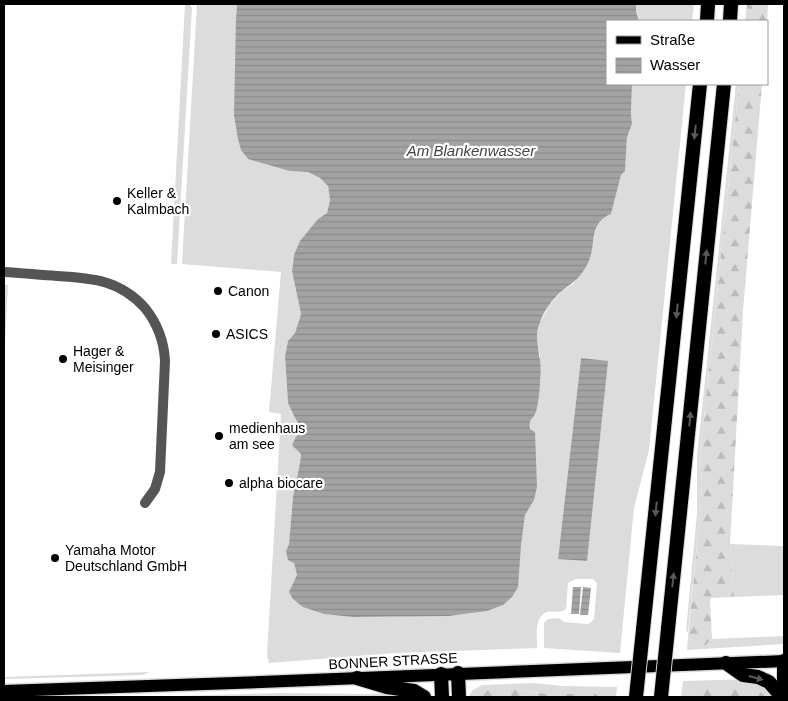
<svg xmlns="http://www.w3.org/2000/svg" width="788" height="701" viewBox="0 0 788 701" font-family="Arial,sans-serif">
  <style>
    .grass { fill: #dcdcdc; fill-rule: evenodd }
    .forest { fill: url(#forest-firs) }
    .water { fill: url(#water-rules) }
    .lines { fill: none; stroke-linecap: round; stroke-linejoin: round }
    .major-casing { stroke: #dbdbdb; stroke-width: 15 }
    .highway-casing { stroke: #dbdbdb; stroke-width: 16 }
    .minor { stroke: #555; stroke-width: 10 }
    .major { stroke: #000; stroke-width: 12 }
    .highway { stroke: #000; stroke-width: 14 }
    .highway-bridge-casing { stroke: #dbdbdb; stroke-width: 16; stroke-linecap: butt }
    .highway-bridge { stroke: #000; stroke-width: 14 }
    .oneway { fill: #595959 }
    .poi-dot { fill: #000; stroke: #fff; stroke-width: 2 }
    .labels { text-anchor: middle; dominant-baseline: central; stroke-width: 4.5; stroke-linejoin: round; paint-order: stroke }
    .poi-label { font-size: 14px; fill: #000; stroke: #fff; text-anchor: start }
    .street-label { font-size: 14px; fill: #000; stroke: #fff }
    .water-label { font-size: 15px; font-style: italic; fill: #444; stroke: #fff }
  </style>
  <defs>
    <pattern id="forest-firs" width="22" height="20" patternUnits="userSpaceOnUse" patternTransform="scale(1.25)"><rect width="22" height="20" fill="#dcdcdc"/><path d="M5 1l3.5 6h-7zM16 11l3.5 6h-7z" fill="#bbb"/></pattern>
    <pattern id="water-rules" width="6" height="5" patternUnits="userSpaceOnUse" patternTransform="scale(1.25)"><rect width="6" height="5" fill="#a3a3a3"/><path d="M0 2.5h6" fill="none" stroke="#8b8b8b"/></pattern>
  </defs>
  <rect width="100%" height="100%" fill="#fff"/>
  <!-- grass -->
  <path class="grass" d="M185 4 190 5 192 8 177 264H171Z
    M197 4H237L236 18 290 171 308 172 320 178 328 186 330 200 327 213 318 219 294 255 292 271 301 314 295 333 288 341 285 356 288 403 295 418 301 427V453L300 463 293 497 289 544 286 551 294 563 297 575 324 614C353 617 380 617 409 616 442 616 472 617 503 605L521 546 525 514 534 500 530 420 536 412 540 356 536 338 539 324 550 304 562 291 574 283 589 260 597 225 603 217 611 214 621 175 625 171 627 137 632 124 631 114 632 84H686L649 450 634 508 620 653 544 648V623L548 619 559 618 564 622 587 624 590 623 594 619 597 583 593 579H575L568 583 566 609C560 614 555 610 547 612 534 616 537 637 537 648L396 653 269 663 267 655 281 414 269 412 281 272 182 264ZM581 358 587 560V561L558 558Z
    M636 4H694L692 21H639L636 12Z
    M736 84H739L700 455 702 486 700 513 688 632 686 631 697 513V457Z
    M4 285H8L4 362Z
    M730 544 784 546V595L734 597Z
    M784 636V644L687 650 688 637 701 645H706L712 639Z
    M149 672 143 675 4 679V677Z
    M749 679 764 684 776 697H766L762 693 684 690V697H681L683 681Z
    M534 683 563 686 617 687 616 697H600L596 694H547L507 688 478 697H468L473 690 482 685Z
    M281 693 365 694 397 693 412 697H143Z"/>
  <!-- forest -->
  <path class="forest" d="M747 4H768L767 21H745Z
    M739 84H762L743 311 730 544 734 597 710 598 712 639 706 645H701L688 637 700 513 702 486 700 455Z
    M743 686C752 688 760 690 766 697H684V690Z
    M507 688 547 694H596L600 697H478L487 691Z"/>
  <!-- water -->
  <path class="water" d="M237 4H636V12L639 21H607V84H632L631 114 632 124 627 137 625 171 621 175 611 214C588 223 597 244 588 263 581 277 575 281 563 290 552 299 543 312 539 325 535 336 538 344 539 355 541 363 541 373 540 381 540 389 538 405 536 412 532 421 529 417 530 429L535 432 537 487 534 500 525 515 521 546 518 587 512 597 503 605 487 611 449 616 353 617 324 614 303 607 293 599 289 592 297 575 294 563 288 560 286 551 289 544 293 497 300 463 301 454 292 445 301 427 295 418 288 403 285 356 288 341 295 333 301 314 292 271 294 255 300 241 318 219 327 213 330 200 328 186 320 178 308 172 290 171 248 159 241 150 238 139 234 115 236 18Z
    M581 358 608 361 587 561 558 559Z
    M573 587H581L579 614H571Z
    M583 587 591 588 588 615H580Z"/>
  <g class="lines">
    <!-- major casing -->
    <g class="major-casing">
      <path id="major" d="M4 691 261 682 784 661"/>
    </g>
    <!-- highway casing -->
    <g class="highway-casing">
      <path id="highway" d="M707 21 708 4
        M730 21 731 4
        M668 629 724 84
        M643 630 700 84
        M784 661V686
        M726 663 743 675 758 677 769 682 782 697
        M458 673 459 697
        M441 674 442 697
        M357 678 387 687 414 691 424 697"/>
    </g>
    <!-- minor -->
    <path class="minor" d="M4 272C22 273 40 275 57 276 92 278 120 280 145 308 157 323 164 341 165 361L160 472 155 489 145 503"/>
    <!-- major -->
    <use href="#major" class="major"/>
    <!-- highway -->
    <use href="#highway" class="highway"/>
    <!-- highway-bridge casing -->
    <g class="highway-bridge-casing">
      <path id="highway-bridge" d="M636 697 643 630
        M661 697 668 629"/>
    </g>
    <!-- highway-bridge -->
    <use href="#highway-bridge" class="highway-bridge"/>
  </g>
  <!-- one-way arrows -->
  <defs><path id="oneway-solid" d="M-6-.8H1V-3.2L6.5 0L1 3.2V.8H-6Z" transform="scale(1.25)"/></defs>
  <g class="oneway">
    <use href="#oneway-solid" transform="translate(695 132) rotate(96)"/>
    <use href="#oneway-solid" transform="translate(706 257) rotate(-84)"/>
    <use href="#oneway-solid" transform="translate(677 311) rotate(96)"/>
    <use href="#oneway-solid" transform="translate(690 419) rotate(-84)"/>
    <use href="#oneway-solid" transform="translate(656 509) rotate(96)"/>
    <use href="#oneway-solid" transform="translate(673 580) rotate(-84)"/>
    <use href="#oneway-solid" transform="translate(756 678) rotate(15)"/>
  </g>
  <!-- markers -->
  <g class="poi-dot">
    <circle cx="117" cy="201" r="5"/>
    <circle cx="218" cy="291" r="5"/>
    <circle cx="216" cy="334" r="5"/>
    <circle cx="63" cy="359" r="5"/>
    <circle cx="219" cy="436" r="5"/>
    <circle cx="229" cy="483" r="5"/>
    <circle cx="55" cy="558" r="5"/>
  </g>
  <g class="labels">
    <!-- poi labels -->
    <g class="poi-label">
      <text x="127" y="193">Keller &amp;<tspan x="127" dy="16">Kalmbach</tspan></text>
      <text x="228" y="291">Canon</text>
      <text x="226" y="334">ASICS</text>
      <text x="73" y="351">Hager &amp;<tspan x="73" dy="16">Meisinger</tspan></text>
      <text x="229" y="428">medienhaus<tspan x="229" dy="16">am see</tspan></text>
      <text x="239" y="483">alpha biocare</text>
      <text x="65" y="550">Yamaha Motor<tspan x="65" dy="16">Deutschland GmbH</tspan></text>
    </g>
    <!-- street labels -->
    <g class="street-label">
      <text transform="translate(393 661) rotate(-3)">BONNER STRASSE</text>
    </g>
    <!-- water labels -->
    <g class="water-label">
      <text x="471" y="150">Am Blankenwasser</text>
    </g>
  </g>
  <!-- border -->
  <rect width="788" height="701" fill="none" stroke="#000000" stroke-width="10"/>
  <!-- legend -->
  <rect x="606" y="20" width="162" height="65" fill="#ffffff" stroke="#999999"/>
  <rect x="616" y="36" width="25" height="8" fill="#000000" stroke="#999999"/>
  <text x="650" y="45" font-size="15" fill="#000000">Straße</text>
  <rect x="616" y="58" width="25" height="15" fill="url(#water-rules)" stroke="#999999"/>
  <text x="650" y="70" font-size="15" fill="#000000">Wasser</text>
</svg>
